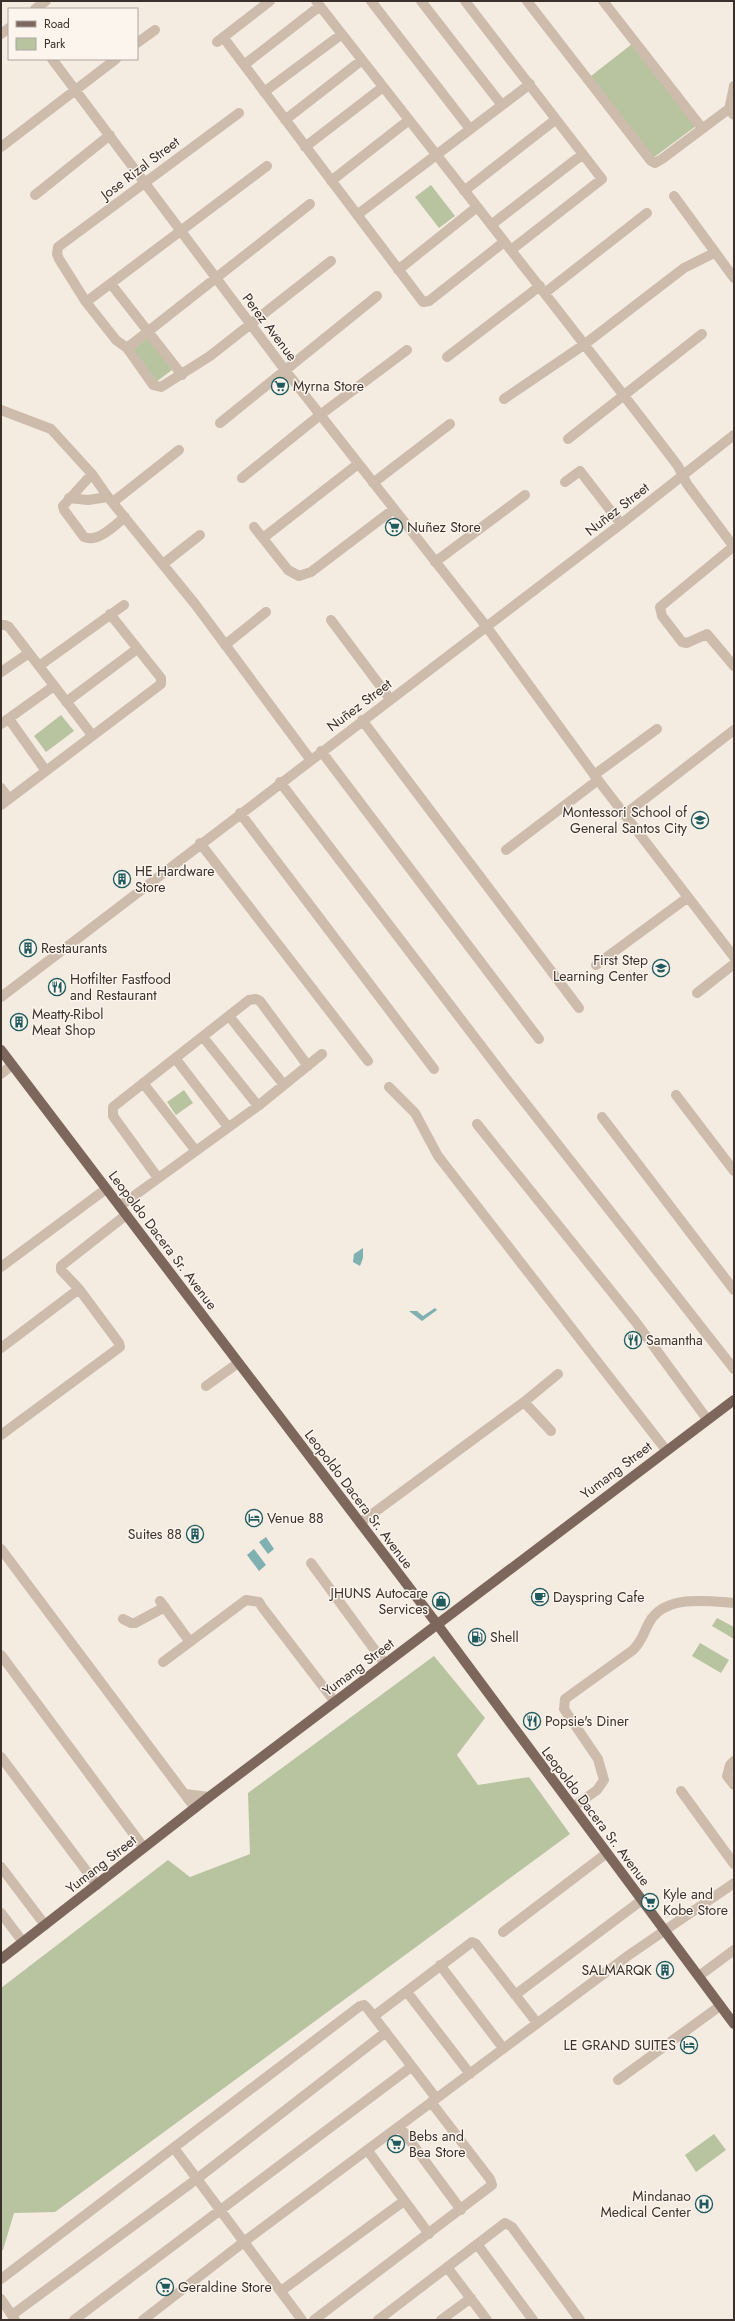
<svg xmlns="http://www.w3.org/2000/svg" width="735" height="2321" viewBox="0 0 735 2321" font-family="Jost,sans-serif">
  <style>
    .green { fill: #b8c4a0 }
    .water { fill: #7fb0b2 }
    .lines { fill: none; stroke-linecap: round; stroke-linejoin: round }
    .minor { stroke: #cdbbac; stroke-width: 10 }
    .major { stroke: #7d675c; stroke-width: 10 }
    .labels { text-anchor: middle; dominant-baseline: central; stroke-width: 3; stroke-linejoin: round; paint-order: stroke }
    .street-label { font-size: 14px; fill: #3b302b; stroke: #fbf5ee }
    .poi-label { font-size: 14px; fill: #3b302b; stroke: #fbf5ee; text-anchor: start }
  </style>
  <rect width="100%" height="100%" fill="#f4ebe1"/>
  <!-- green -->
  <path class="green" d="M632 44 696 126 653 158 591 76Z
    M431 185 455 216 439 228 415 197Z
    M149 337 172 370 156 382 132 349Z
    M61 715 74 731 46 752 34 736Z
    M184 1090 193 1103 176 1115 167 1102Z
    M717 1618 734 1627V1639L712 1626Z
    M700 1643 729 1660 721 1673 692 1656Z
    M434 1656 485 1718 457 1755 478 1785 529 1777 570 1834 55 2212 14 2213 3 2250 1 2251V1988L168 1860 190 1877 250 1854 248 1793Z
    M714 2134 726 2150 696 2172 685 2155Z"/>
  <!-- water -->
  <path class="water" d="M363 1248V1258L360 1266 353 1262 354 1254Z
    M435 1308 437 1310 422 1321 409 1311H417L423 1316Z
    M266 1537 274 1549 268 1554 259 1542Z
    M254 1549 266 1565 259 1571 247 1555Z"/>
  <g class="lines">
    <!-- minor -->
    <path class="minor" d="M316 1C437 156 559 310 678 466L687 484 734 547
      M371 1 470 129
      M421 1 501 104
      M465 1 602 179 511 250
      M527 1 651 161 655 163 662 159 726 111 729 110 734 115
      M603 1 702 128
      M35 9 46 1
      M1 34 9 28
      M223 37 423 302 429 301 504 242
      M217 42 270 1
      M137 43 155 30
      M52 59 285 370 486 626 598 780 734 957
      M244 65 320 6
      M264 92 342 34
      M729 110 734 86
      M239 113 58 247 57 254 59 259 86 302 116 340 127 348 153 385 161 387 210 356 331 261
      M285 120 362 60
      M1 147 116 59
      M305 147 383 87
      M331 181 409 120
      M464 191 555 120
      M35 195 110 135
      M674 196 734 278
      M357 215 530 84
      M491 225 583 154
      M398 270 477 207
      M111 284 182 375
      M546 292 647 213
      M86 302 267 166
      M127 348 310 204
      M447 357 540 286
      M504 399 585 344 684 268 712 254
      M1 410 51 429 92 474 108 497 195 604 310 759
      M220 423 377 296
      M568 439 702 334
      M92 474 63 506 64 510 84 537C98 543 115 525 125 517
      M242 478 320 415 407 350
      M565 482 580 471 621 524
      M373 483 450 424
      M69 498 88 500 108 497
      M113 502 179 450
      M254 527 288 570 299 576 311 572 394 509
      M263 538 358 464
      M734 546 660 607 662 616 682 642 687 643 707 634 734 666
      M435 562 525 495
      M163 564 200 535
      M331 620 390 699
      M1 625H5L9 627 92 735
      M225 645 266 612
      M39 666 124 605
      M1 672 29 653
      M66 702 137 649
      M9 719 46 771
      M362 720 579 1008
      M1 724 54 686
      M321 751 539 1039
      M594 775 657 729
      M280 782 508 1081 734 1369
      M1 788 9 799
      M1 805 161 684V678L110 614
      M240 813 434 1069
      M624 815 734 730
      M200 843 368 1061
      M506 850 598 780
      M596 965 687 898
      M697 993 734 964
      M1 997 621 524 734 435
      M229 1016 284 1085
      M203 1037 258 1106
      M175 1058 228 1127
      M1 1074 12 1065
      M143 1083 196 1151
      M389 1087 415 1113 438 1156 666 1450
      M676 1095 734 1171
      M602 1117 734 1290
      M477 1124 635 1321 707 1419
      M158 1178 113 1116V1107L249 1000 256 999 260 1001 308 1066
      M120 1206 258 1106 322 1054
      M1 1267 106 1189
      M1 1348 79 1289 61 1270V1266L126 1215
      M206 1386 238 1363
      M524 1402 551 1431
      M1 1435 120 1347 119 1343 79 1289
      M360 1523 524 1402 558 1374
      M1 1549 195 1808
      M311 1563 385 1664
      M160 1601 190 1642
      M123 1619 131 1623H135L165 1607
      M1 1655 144 1848
      M163 1662 246 1600 259 1602 262 1607 335 1702
      M1 1757 97 1885
      M734 1761 730 1765 727 1776 734 1785
      M681 1791 734 1864
      M185 1794 209 1797
      M573 1807 597 1790 604 1780 598 1759 564 1709 565 1699 633 1650C644 1639 644 1629 652 1618 670 1595 708 1601 734 1603
      M1 1867 45 1925
      M1 1913 23 1942
      M503 1932 607 1853
      M440 1965 503 2048
      M699 1976 734 1950
      M407 1992 470 2074
      M515 1995 642 1900
      M374 2016 472 1942 476 1944 537 2023
      M618 2080 720 2006
      M400 2127 461 2210
      M174 2148 302 2320
      M368 2151 429 2234
      M477 2244 533 2320
      M447 2267 487 2320
      M1 2279 360 2006 364 2005 368 2009 436 2098
      M281 2291 404 2201
      M1 2299 15 2320
      M12 2315 198 2178 386 2032
      M74 2320 411 2067
      M143 2320 245 2241 629 1955 734 1883
      M314 2320 492 2185 490 2179 431 2102
      M378 2320 505 2223 512 2227 580 2320
      M441 2320 471 2298"/>
    <!-- major -->
    <path class="major" d="M1 1050 437 1624 734 2024
      M1 1959 209 1797 734 1400"/>
  </g>
  <!-- icons -->
  <defs>
    <g id="supermarket-ring" transform="scale(0.9)"><circle r="9.5" fill="#fbf5ee" stroke="#1f5a5e" stroke-width="1.5"/><path d="M-6-5.5h2.5l.6 2H6L4.5 2H-2.5L-4.4-4H-6ZM-1.5 3.2a1.3 1.3 0 1 0 .1 0ZM3 3.2a1.3 1.3 0 1 0 .1 0Z" fill="#1f5a5e"/></g>
    <g id="school-ring" transform="scale(0.9)"><circle r="9.5" fill="#fbf5ee" stroke="#1f5a5e" stroke-width="1.5"/><path d="M0-5L7-2L0 1L-7-2ZM-4 1L0 2.5L4 1V4Q0 6-4 4Z" fill="#1f5a5e"/></g>
    <g id="building-ring" transform="scale(0.9)"><circle r="9.5" fill="#fbf5ee" stroke="#1f5a5e" stroke-width="1.5"/><path d="M-4-6H4V6H1V3H-1V6H-4ZM-2.5-4.3h1.7v1.8h-1.7ZM.8-4.3h1.7v1.8H.8ZM-2.5-1h1.7V.8h-1.7ZM.8-1h1.7V.8H.8Z" fill="#1f5a5e"/></g>
    <g id="restaurant-ring" transform="scale(0.9)"><circle r="9.5" fill="#fbf5ee" stroke="#1f5a5e" stroke-width="1.5"/><path d="M-5-6h1v4h1v-4h1v4h1v-4h1v5L-1.5 .5V6h-2V.5L-5-1ZM5-6V6H3V1.5H1.5Q1.5-4 5-6Z" fill="#1f5a5e"/></g>
    <g id="hotel-ring" transform="scale(0.9)"><circle r="9.5" fill="#fbf5ee" stroke="#1f5a5e" stroke-width="1.5"/><path d="M-6-4.5h1.5V1H6V5H4.5V3h-9V5H-6ZM-4 0a1.8 1.8 0 1 1 3.6 0ZM.5 0V-2.5h3Q6-2.5 6 0Z" fill="#1f5a5e"/></g>
    <g id="cafe-ring" transform="scale(0.9)"><circle r="9.5" fill="#fbf5ee" stroke="#1f5a5e" stroke-width="1.5"/><path d="M-5.5-4.5H6V0H3Q3 3.5 0 3.5H-2.5Q-5.5 3.5-5.5 0ZM3-3.2v2h1.7v-2ZM-6 4.5H4V6H-6Z" fill="#1f5a5e"/></g>
    <g id="shop-ring" transform="scale(0.9)"><circle r="9.5" fill="#fbf5ee" stroke="#1f5a5e" stroke-width="1.5"/><path d="M-5-2.5h2.3a2.7 3.5 0 0 1 5.4 0H5L5.5 6h-11ZM-1.5-2.5h3a1.5 2.3 0 0 0-3 0Z" fill="#1f5a5e"/></g>
    <g id="fuel-ring" transform="scale(0.9)"><circle r="9.5" fill="#fbf5ee" stroke="#1f5a5e" stroke-width="1.5"/><path d="M-5.5-6h7V0h2V4h1.3V-2.5L3-4.5l.8-.8L6-3V5H2.5V1h-1V6h-7ZM-4.2-4.7v3.2H.2V-4.7Z" fill="#1f5a5e"/></g>
    <g id="hospital-ring" transform="scale(0.9)"><circle r="9.5" fill="#fbf5ee" stroke="#1f5a5e" stroke-width="1.5"/><path d="M-5-5h3v3.5h4V-5h3V5h-3V1.5h-4V5h-3Z" fill="#1f5a5e"/></g>
  </defs>
  <g fill-rule="evenodd">
    <use href="#supermarket-ring" x="280" y="386"/>
    <use href="#supermarket-ring" x="394" y="527"/>
    <use href="#school-ring" x="700" y="820"/>
    <use href="#building-ring" x="122" y="879"/>
    <use href="#building-ring" x="28" y="948"/>
    <use href="#school-ring" x="661" y="968"/>
    <use href="#restaurant-ring" x="57" y="987"/>
    <use href="#building-ring" x="19" y="1022"/>
    <use href="#restaurant-ring" x="633" y="1340"/>
    <use href="#hotel-ring" x="254" y="1518"/>
    <use href="#building-ring" x="195" y="1534"/>
    <use href="#cafe-ring" x="540" y="1597"/>
    <use href="#shop-ring" x="441" y="1601"/>
    <use href="#fuel-ring" x="477" y="1637"/>
    <use href="#restaurant-ring" x="532" y="1721"/>
    <use href="#supermarket-ring" x="650" y="1902"/>
    <use href="#building-ring" x="665" y="1970"/>
    <use href="#hotel-ring" x="689" y="2045"/>
    <use href="#supermarket-ring" x="396" y="2144"/>
    <use href="#hospital-ring" x="704" y="2204"/>
    <use href="#supermarket-ring" x="165" y="2287"/>
  </g>
  <g class="labels">
    <!-- street labels -->
    <g class="street-label">
      <text transform="translate(140 168) rotate(-37)">Jose Rizal Street</text>
      <text transform="translate(270 327) rotate(53)">Perez Avenue</text>
      <text transform="translate(617 509) rotate(-38)">Nuñez Street</text>
      <text transform="translate(359 705) rotate(-37)">Nuñez Street</text>
      <text transform="translate(163 1240) rotate(53)">Leopoldo Dacera Sr. Avenue</text>
      <text transform="translate(616 1470) rotate(-37)">Yumang Street</text>
      <text transform="translate(359 1499) rotate(53)">Leopoldo Dacera Sr. Avenue</text>
      <text transform="translate(358 1667) rotate(-37)">Yumang Street</text>
      <text transform="translate(596 1816) rotate(53)">Leopoldo Dacera Sr. Avenue</text>
      <text transform="translate(101 1864) rotate(-38)">Yumang Street</text>
    </g>
    <!-- poi labels -->
    <g class="poi-label">
      <text x="293" y="386">Myrna Store</text>
      <text x="407" y="527">Nuñez Store</text>
      <text x="687" y="812" text-anchor="end">Montessori School of<tspan x="687" dy="16">General Santos City</tspan></text>
      <text x="135" y="871">HE Hardware<tspan x="135" dy="16">Store</tspan></text>
      <text x="41" y="948">Restaurants</text>
      <text x="648" y="960" text-anchor="end">First Step<tspan x="648" dy="16">Learning Center</tspan></text>
      <text x="70" y="979">Hotfilter Fastfood<tspan x="70" dy="16">and Restaurant</tspan></text>
      <text x="32" y="1014">Meatty-Ribol<tspan x="32" dy="16">Meat Shop</tspan></text>
      <text x="646" y="1340">Samantha</text>
      <text x="267" y="1518">Venue 88</text>
      <text x="182" y="1534" text-anchor="end">Suites 88</text>
      <text x="428" y="1593" text-anchor="end">JHUNS Autocare<tspan x="428" dy="16">Services</tspan></text>
      <text x="553" y="1597">Dayspring Cafe</text>
      <text x="490" y="1637">Shell</text>
      <text x="545" y="1721">Popsie's Diner</text>
      <text x="663" y="1894">Kyle and<tspan x="663" dy="16">Kobe Store</tspan></text>
      <text x="652" y="1970" text-anchor="end">SALMARQK</text>
      <text x="676" y="2045" text-anchor="end">LE GRAND SUITES</text>
      <text x="409" y="2136">Bebs and<tspan x="409" dy="16">Bea Store</tspan></text>
      <text x="691" y="2196" text-anchor="end">Mindanao<tspan x="691" dy="16">Medical Center</tspan></text>
      <text x="178" y="2287">Geraldine Store</text>
    </g>
  </g>
  <!-- border -->
  <rect width="735" height="2321" fill="none" stroke="#3b302b" stroke-width="4"/>
  <!-- legend -->
  <rect x="8" y="8" width="130" height="52" fill="#fbf5ee" stroke="#aea6a0"/>
  <rect x="16" y="21" width="20" height="6" fill="#7d675c" stroke="#aea6a0"/>
  <text x="44" y="28" font-size="12" fill="#3b302b">Road</text>
  <rect x="16" y="38" width="20" height="12" fill="#b8c4a0" stroke="#aea6a0"/>
  <text x="44" y="48" font-size="12" fill="#3b302b">Park</text>
</svg>
